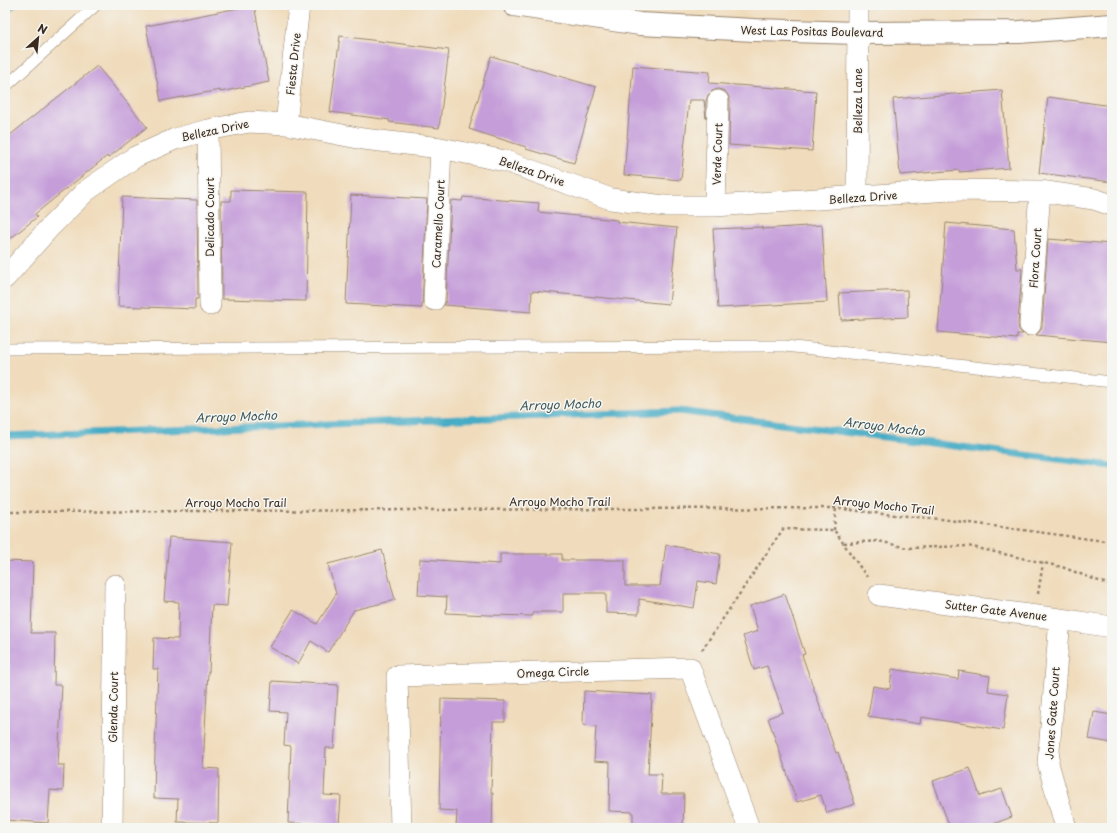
<svg xmlns="http://www.w3.org/2000/svg" width="1117" height="833" viewBox="0 0 1117 833" font-family="'Playpen Sans',sans-serif">
  <style>
    .lines { fill: none; stroke-linecap: round; stroke-linejoin: round }
    .stream { stroke: #46acc5; stroke-width: 7 }
    .building { fill: #c59ed9 }
    .service-casing { stroke: #96836d; stroke-width: 12 }
    .minor-casing { stroke: #96836d; stroke-width: 22 }
    .secondary-casing { stroke: #96836d; stroke-width: 24 }
    .path { stroke: #96836d; stroke-width: 2.5; stroke-dasharray: 3 3; stroke-linecap: butt }
    .service { stroke: #fff; stroke-width: 11 }
    .minor { stroke: #fff; stroke-width: 21 }
    .secondary { stroke: #fff; stroke-width: 22 }
    .labels { text-anchor: middle; dominant-baseline: central; stroke-width: 3; stroke-linejoin: round; paint-order: stroke }
    .street-label { font-size: 11px; fill: #3b2a1e; stroke: #f6f6f2 }
    .water-label { font-size: 12px; font-style: italic; fill: #3f5858; stroke: #f6f6f2 }
  </style>
  <rect width="100%" height="100%" fill="#f6f6f2"/>
  <filter id="ink" filterUnits="userSpaceOnUse"><feTurbulence type="fractalNoise" baseFrequency=".025" numOctaves="2"/><feDisplacementMap in="SourceGraphic" scale="8" xChannelSelector="R" yChannelSelector="G"/><feConvolveMatrix kernelMatrix="1 2 1 2 8 2 1 2 1" color-interpolation-filters="sRGB"/></filter>
  <filter id="wash" filterUnits="userSpaceOnUse"><feTurbulence type="fractalNoise" baseFrequency=".012" numOctaves="4" result="noise"/><feDisplacementMap in="SourceGraphic" scale="16" xChannelSelector="R" yChannelSelector="G"/><feGaussianBlur stdDeviation="0.9" result="paint"/><feColorMatrix in="noise" values="0 0 0 0 0 0 0 0 0 0 0 0 0 0 0 0 0 1.4 0 .05"/><feComposite in="paint" operator="in"/></filter>
  <g filter="url(#wash)">
    <rect width="100%" height="100%" fill="#f0dcbc"/>
    <g class="lines">
      <!-- stream -->
      <path class="stream" d="M5 11 13 5
        M5 436 679 411 1112 466"/>
    </g>
    <g id="blocks">
      <!-- building -->
      <path class="building" d="M254 5 269 82 220 92V90L161 101 146 26Z
        M340 36 449 50 439 128 389 122 390 120 330 112Z
        M491 56 596 87 574 163 526 149V147L469 129Z
        M97 66 147 127 108 158 107 156 35 214 37 217 5 243V139Z
        M633 66 710 72 709 83 816 91 812 151 729 145 730 101 728 95 725 91 718 89 712 91 708 95 706 101V118L704 100H689L681 180 624 175Z
        M1002 90 1009 168 959 172V170L900 175 893 99Z
        M1048 97 1112 106V182L1039 173Z
        M231 190 308 192 306 301 222 299 221 201H231Z
        M351 195 427 199 422 308 346 304Z
        M122 197 197 200 198 299H195V309L118 306Z
        M463 197 539 203 538 212 617 220V222L677 228 669 304 532 291 531 312 444 305 446 301 451 200 462 201Z
        M946 223 1014 229 1017 269H1022L1018 324 1019 330 1023 334H1017V339L938 332Z
        M822 225 827 302 718 308 713 229 762 227V229Z
        M1048 239 1112 244V342L1036 335 1040 331 1042 326Z
        M907 290 908 317 841 320 839 293Z
        M169 537 232 542 227 606 212 605 209 672H208L203 768 219 769 218 823 177 822 178 799 154 798 155 751 158 669H153L154 638 178 639 179 602 164 601Z
        M666 545 720 554 716 584 698 581 694 608 639 599V614L606 613V593H563V612H533V616L488 615 446 613 447 597 418 595 420 559 500 564V554H562V560H625V586H660Z
        M382 550 395 600 354 610 328 652 311 641 298 664 270 647 293 610 317 624 336 594 328 564Z
        M5 561 33 562 31 633H55L54 685H62L58 765H64L63 791 50 790 48 823 5 820V780L7 745 5 744V716H7L9 663H5Z
        M785 594 805 654 802 655 836 753 838 752 855 804 827 813 821 795 797 802 768 718 783 712 767 666 754 670 743 636 758 631 750 606Z
        M892 669 958 679 959 671 990 676 988 691 1008 694 1003 730 921 717 920 724 868 716 873 686 890 689Z
        M272 681 338 685 334 748H326L324 795 341 796 339 825 288 823 291 746 284 745 286 712 270 711Z
        M584 691 652 695 648 774H662L661 794H684L683 827 633 825V812L609 811 610 762 594 761 596 726 583 725Z
        M441 699 505 701V722H493L491 793H493L492 828H456L457 811 439 810Z
        M1094 712 1112 715V743L1089 739Z
        M970 768 980 796 1002 789 1012 817 982 828H950L933 781Z"/>
    </g>
  </g>
  <g filter="url(#ink)">
    <use href="#blocks" fill-opacity="0" stroke="#96836d" stroke-width="1"/>
    <g class="lines">
      <!-- service casing -->
      <g class="service-casing">
        <path id="service" d="M5 87 96 5
          M5 349 785 346 1112 382"/>
      </g>
      <!-- minor casing -->
      <g class="minor-casing">
        <path id="minor" d="M286 124 299 5
          M208 130 210 305
          M857 197 858 5
          M715 206 718 101
          M5 278 49 228 86 191 135 157 175 139 208 130 249 122 286 124 363 139 441 148 505 161 611 199 664 206H715L950 190 1040 191 1094 199 1112 205
          M434 300 441 148
          M1030 325 1040 191
          M879 595 1060 619 1112 627
          M1060 619 1048 763 1066 828
          M112 828 115 585
          M401 828 397 676 690 668 749 828"/>
      </g>
      <!-- secondary casing -->
      <g class="secondary-casing">
        <path id="secondary" d="M514 5 640 24 754 30 857 33 1019 32 1112 25"/>
      </g>
      <!-- path -->
      <path class="path" d="M5 512 836 508 883 514 941 519 1112 542
        M834 530 836 508
        M844 543 879 541 907 548 968 546 1062 567 1112 586
        M1038 594 1043 563
        M702 650 783 529 834 530 867 577"/>
      <!-- service -->
      <use href="#service" class="service"/>
      <!-- minor -->
      <use href="#minor" class="minor"/>
      <!-- secondary -->
      <use href="#secondary" class="secondary"/>
    </g>
  </g>
  <g class="labels">
    <!-- street labels -->
    <g class="street-label">
      <text transform="translate(812 31) rotate(1)">West Las Positas Boulevard</text>
      <text transform="translate(293 64) rotate(-84)">Fiesta Drive</text>
      <text transform="translate(857 101) rotate(-90)">Belleza Lane</text>
      <text transform="translate(215 130) rotate(-12)">Belleza Drive</text>
      <text transform="translate(717 154) rotate(-88)">Verde Court</text>
      <text transform="translate(532 171) rotate(19)">Belleza Drive</text>
      <text transform="translate(863 197) rotate(-4)">Belleza Drive</text>
      <text transform="translate(209 217) rotate(-90)">Delicado Court</text>
      <text transform="translate(438 224) rotate(-87)">Caramello Court</text>
      <text transform="translate(1035 258) rotate(-86)">Flora Court</text>
      <text x="560" y="501">Arroyo Mocho Trail</text>
      <text x="236" y="502">Arroyo Mocho Trail</text>
      <text transform="translate(884 505) rotate(6)">Arroyo Mocho Trail</text>
      <text transform="translate(996 610) rotate(7)">Sutter Gate Avenue</text>
      <text transform="translate(553 672) rotate(-2)">Omega Circle</text>
      <text transform="translate(113 707) rotate(-89)">Glenda Court</text>
      <text transform="translate(1052 713) rotate(-86)">Jones Gate Court</text>
    </g>
    <!-- water labels -->
    <g class="water-label">
      <text transform="translate(560 404) rotate(-2)">Arroyo Mocho</text>
      <text transform="translate(236 416) rotate(-2)">Arroyo Mocho</text>
      <text transform="translate(884 426) rotate(7)">Arroyo Mocho</text>
    </g>
  </g>
  <!-- margin -->
  <rect width="1117" height="833" fill="none" stroke="#f6f6f2" stroke-width="20"/>
  <!-- north arrow -->
  <g transform="translate(38 38) rotate(27)" stroke="#f6f6f2" stroke-width="3" paint-order="stroke">
  <path d="M0-3L7 15L0 10L-7 15Z" fill="#3b2a1e"/>
  <text y="-6" font-size="11" font-weight="bold" text-anchor="middle" fill="#3b2a1e">N</text>
  </g>
</svg>
